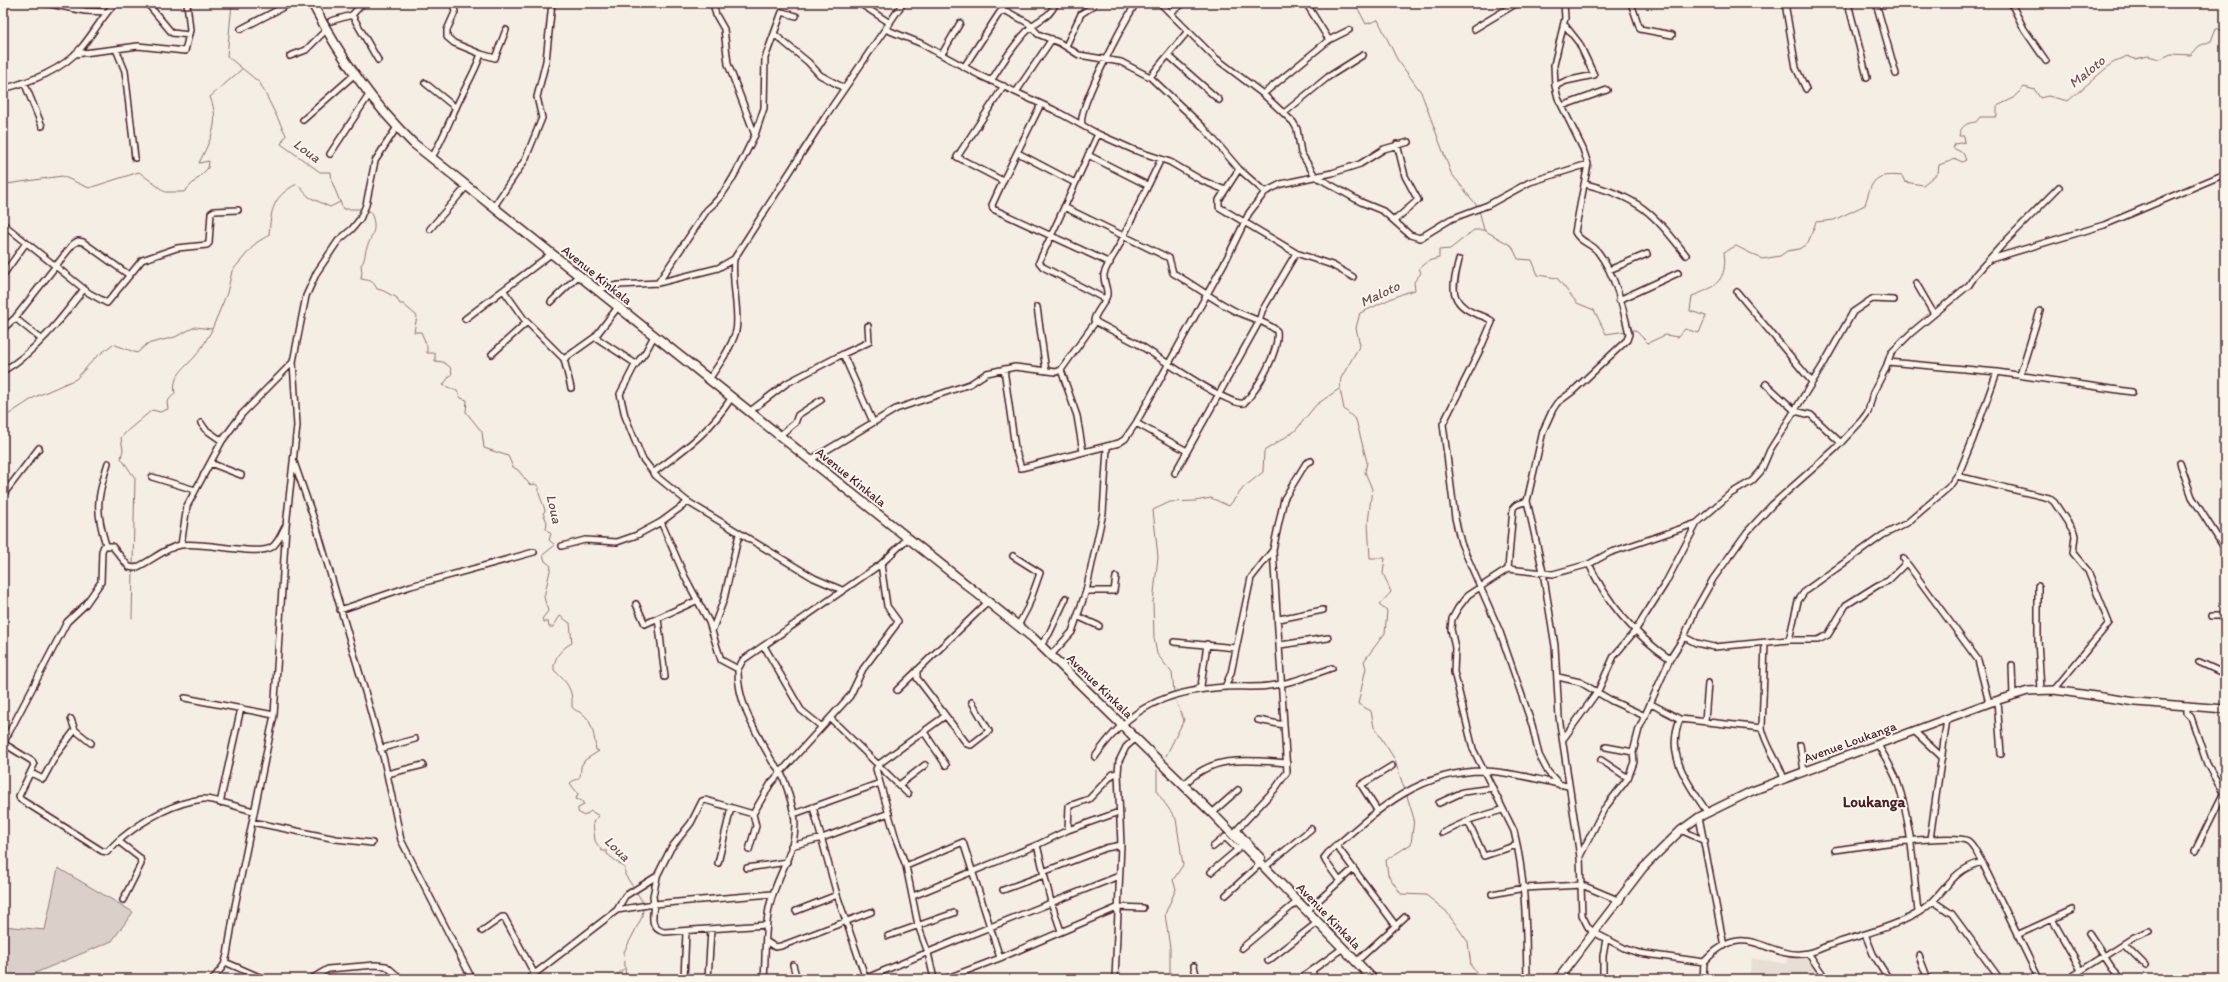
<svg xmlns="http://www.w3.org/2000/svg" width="2228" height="982" viewBox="0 0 2228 982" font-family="Itim,sans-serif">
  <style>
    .built { fill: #e7dfd6 }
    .green { fill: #dbd0c9; stroke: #92787a }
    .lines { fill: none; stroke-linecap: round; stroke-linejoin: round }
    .stream { stroke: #8d7174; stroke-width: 1 }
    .street-casing { stroke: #4a1f2b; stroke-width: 8 }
    .secondary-casing { stroke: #4a1f2b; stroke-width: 10 }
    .primary-casing { stroke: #4a1f2b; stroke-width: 11 }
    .street { stroke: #fbf7ec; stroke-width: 5 }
    .secondary { stroke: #fbf7ec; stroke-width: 7 }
    .primary { stroke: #fbf7ec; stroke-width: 8 }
    .labels { text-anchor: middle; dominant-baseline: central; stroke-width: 4; stroke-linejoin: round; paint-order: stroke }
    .street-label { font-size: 13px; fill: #4a1f2b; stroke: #fbf7ec }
    .water-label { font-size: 14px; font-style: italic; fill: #714f56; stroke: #fbf7ec }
    .quarter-label { font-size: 15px; font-weight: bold; fill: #4a1f2b; stroke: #fbf7ec }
  </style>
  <rect width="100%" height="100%" fill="#f4eee4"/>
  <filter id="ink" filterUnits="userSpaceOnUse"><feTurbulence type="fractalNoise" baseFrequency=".025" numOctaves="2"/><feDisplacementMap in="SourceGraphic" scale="8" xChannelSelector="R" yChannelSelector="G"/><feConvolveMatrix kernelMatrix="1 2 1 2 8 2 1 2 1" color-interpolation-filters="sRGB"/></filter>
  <g filter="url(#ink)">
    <!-- built -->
    <path class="built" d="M1789 952 1808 953 1826 979H1749L1752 958 1786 964Z"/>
    <!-- green -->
    <path class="green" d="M58 868 133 912 112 941 23 978 3 976V926L45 930Z"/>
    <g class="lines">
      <!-- stream -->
      <path class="stream" d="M232 3 227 56 260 83 286 135 281 144 320 172H331L332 182 343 209H361
        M1355 3 1366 24 1378 20 1397 59 1421 92 1451 173 1478 207
        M3 182 7 184 62 176 89 188 139 172 165 192H184L208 168 209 161 199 163C210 140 221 123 210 97L242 69
        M366 209 370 211C378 228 373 232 367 247 364 254 366 259 361 265L362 272 361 279C370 281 372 279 377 289 385 290 389 295 396 297L400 304H403L417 316 414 332H421L427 346V353H435V361L443 362 450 367 452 373 443 385 457 391 461 398 467 400 466 412 482 432 484 448 508 456 513 467 518 470 530 485 535 484 539 487C538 497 543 501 545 511L543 513 547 522 546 529 551 534 549 540 555 545 543 555 545 561 551 566 544 597 548 611 542 619 544 622H548L549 627H553L560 616 570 623 572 643C562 648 553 658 554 670 567 683 573 688 572 707 575 711 578 711 583 714 592 720 595 739 596 750L599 751 585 760 581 766C580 782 581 775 570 783L578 794 576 799 582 801 584 805 578 808V812L584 816 591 811 599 816 593 822 595 841 602 851H607V854L625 868V875L634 888
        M1479 210 1484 230
        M1631 330H1635L1648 343 1665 335 1678 337 1685 329 1699 333 1706 316 1690 311 1692 296C1715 288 1728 280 1724 252L1736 246 1762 259 1780 256 1787 251 1799 249 1808 243 1816 222 1834 220 1865 205C1872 180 1874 173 1902 176L1905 182 1923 185 1938 173 1939 165 1956 159 1962 162 1966 160 1963 153 1953 148 1955 144 1965 142 1964 136H1959C1961 126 1966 123 1976 122L1980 117H1997V106L2012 99 2024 87 2035 90 2040 98 2048 96 2068 101 2111 64 2127 56 2135 59 2148 56 2160 59 2171 54 2191 55 2199 46 2211 41 2216 28 2225 32
        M3 418 35 397 76 379 95 358 113 344 137 353 147 344 175 337 195 327 212 329 227 293 232 271 256 243 269 235C271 209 273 196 297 184L309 197 330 207 340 202
        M133 565 135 478 121 458 123 450 121 438 126 432 152 410 160 412 168 409 167 402 175 393C171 375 187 367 197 354 203 347 207 338 212 330
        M132 618 133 571
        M1174 691 1172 673 1157 654 1154 638 1153 602 1158 557 1153 510 1170 502 1195 501 1211 498 1229 506 1244 487 1263 472 1264 451 1295 431 1316 405 1339 389
        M1166 756 1184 720 1175 699
        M1157 770V792L1176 819 1183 865 1173 880 1176 889 1165 914 1170 948V979
        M1405 791 1394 758 1374 727 1371 711 1358 704 1366 668 1364 661 1385 633 1387 611 1379 605 1391 592 1383 573 1385 558H1370L1368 523 1372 489 1365 472 1367 462 1356 420 1344 409 1340 389 1341 378 1360 345 1356 328 1360 313C1379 305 1395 295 1415 290L1414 282 1421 273 1419 268 1428 261 1439 258V250L1450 249 1474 230H1484L1512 246 1518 259 1532 260 1538 275 1557 278 1577 303 1594 310 1606 334 1626 331
        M1407 796 1414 819 1411 844 1386 860 1388 875 1401 894 1426 895 1446 911 1468 942 1471 966 1482 979
        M636 891 643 903
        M612 979 624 969
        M626 979 624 952 642 917 643 909"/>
      <!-- street casing -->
      <g class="street-casing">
        <path id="street" d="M45 3 85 11 107 12
          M147 3 172 33 189 35
          M859 3 890 23
          M1160 3 1214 57 1263 94 1293 122 1297 129 1301 153 1315 176 1361 202 1383 211 1410 235 1420 238 1451 219 1488 205 1530 182 1588 164
          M1306 3 1329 40
          M1564 3 1565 18 1554 65 1555 86 1558 98 1583 149 1588 164 1575 232C1580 243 1592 243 1598 252 1615 274 1623 307 1629 334L1627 340 1573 391 1557 403 1553 409 1543 431 1527 501 1543 572 1555 646 1559 717 1580 857 1582 915 1588 927 1593 932 1624 948 1639 953 1704 962
          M1631 3 1640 29 1672 35
          M1785 3 1796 68 1806 89
          M1848 3 1867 77
          M1876 3 1896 74
          M2011 3 2024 29 2046 61
          M1170 13 1184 3
          M352 15 378 60
          M331 21 352 15 363 3
          M241 29 291 3
          M885 29 920 43 981 76 1054 110 1098 134 1039 262 1043 267 1105 299
          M1474 29 1517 3
          M774 34 808 62 820 75 844 88
          M1066 46 1081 14 1093 6
          M116 49 138 46 185 51 190 30 187 3
          M75 54 116 49 125 71 135 158
          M481 54 495 58 506 30
          M942 54 960 23
          M1168 55 1188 31
          M290 56 306 50 326 30
          M964 67 1000 12 1006 11 1028 23 1038 34 1060 43 1079 55 1121 62 1150 77 1203 127 1239 169 1265 192
          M1150 77 1168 55 1219 100
          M991 81C1003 62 1014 44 1030 28 1041 16 1047 21 1056 3
          M24 82 42 126
          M425 83 456 108
          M1004 86 957 157 1003 181 992 205 993 209 1110 263
          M1555 86 1566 81 1594 75 1579 43 1564 24
          M3 89C32 81 61 71 81 48 93 34 102 17 115 3
          M1016 92 1052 39
          M1263 94 1329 40 1349 30
          M1562 106 1607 90
          M1284 113 1328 77 1363 55
          M303 120 354 75
          M1082 124C1077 108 1125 21 1136 3
          M1098 134 1134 150 1170 162 1201 180 1225 190
          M755 135 764 108 765 58 782 12 796 16
          M1018 153 1075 183
          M330 154 369 95
          M1088 155 1147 185
          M431 159C442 141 449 122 458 103 466 86 475 72 481 54L454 43 447 37V30L455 12 453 3
          M1239 169 1219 200V207L1296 253 1332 265 1353 277
          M1003 181 1041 104
          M1585 184C1639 197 1653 213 1686 255
          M1064 207 1169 258 1173 273C1194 285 1213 300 1235 311 1247 317 1268 322 1277 331 1280 350 1258 389 1244 403 1229 407 1156 355 1138 344 1125 337 1111 330 1098 323L1094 320C1096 311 1105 304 1107 295 1108 288 1103 282 1104 274 1107 264 1115 254 1120 244 1133 216 1147 188 1161 159
          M493 208 525 160 542 118 537 97 546 61 552 3
          M1395 220 1418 200 1405 176 1397 144
          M3 224 89 293 107 303 142 260 177 248 207 245 209 243 211 213 214 211 238 210
          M430 229 466 187
          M1991 259 2104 225 2225 174
          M1459 260C1453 285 1447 302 1476 314 1481 316 1489 317 1492 322L1480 350 1443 424 1455 518 1461 543 1500 632 1532 725 1539 755 1548 772 1560 785
          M1609 270 1647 254
          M3 275 26 243
          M658 283 707 210C730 191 741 161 755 135L728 64 724 29 716 15 713 3
          M1916 283 1934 314
          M596 289 619 285 658 283 718 268 734 259
          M504 291 524 319 564 359 595 337 618 307
          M1737 292 1812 382
          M1619 300 1678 273
          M551 302 578 276
          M1037 307 1046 371
          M15 318 41 339
          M465 319 551 254
          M3 329 15 318 73 244 78 241 83 242 129 275
          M654 336 646 351 634 367 620 394 625 416 642 458 656 476 688 502 814 578 842 590
          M595 337 636 364
          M492 354 527 322
          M843 354 869 342 868 326
          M564 359 571 388
          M1888 362 1997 372 2132 392
          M1004 369 1015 448 1021 468 1119 443 1125 439 1136 423 1227 258 1249 213 1265 192 1281 184 1332 173 1360 164 1384 149 1409 142
          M3 371C36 352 61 319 84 289
          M2020 375 2040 311
          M709 379C719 365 731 348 736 331 740 312 731 282 734 259L827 114 903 3
          M1766 384 1795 411 1811 415 1841 443
          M749 412 787 383 843 354 873 422
          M201 423 205 429 222 441
          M1136 423 1187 451
          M780 435 795 423 798 415 821 400
          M1083 452 1077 416 1061 370 1096 321
          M810 460 896 409 970 384 987 373 1015 367 1056 372 1061 370
          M294 462 316 525 366 695 384 760 401 840 472 979
          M210 463 241 475
          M2180 463 2192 497 2225 549
          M653 473C687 447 708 434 732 397
          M1175 473 1259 322 1262 311 1296 253
          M1957 476 2049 498 2054 502 2074 532 2075 536 2073 553 2088 571 2109 623 2054 690
          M152 477 195 490
          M3 495 39 448
          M688 502 661 522 685 577 709 622 721 660 738 669C737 703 756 732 772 761 775 765 779 769 781 773 787 785 791 801 794 814 800 847 777 874 770 904 764 928 766 954 764 979
          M106 545C95 510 97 498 108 463
          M181 545 187 506 222 441 242 414 293 362
          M562 546 585 540 617 542 637 535 661 522
          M1013 556 1040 573 1028 607 1018 626
          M1903 558 1978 660 1989 703
          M1589 564C1607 603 1635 635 1670 659
          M1508 569 1513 508 1516 505 1527 501
          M2038 586V640L2041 690
          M1086 591H1114L1116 577
          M636 604 645 624 698 600
          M340 610 411 586 534 552
          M1077 616 1099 626
          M2212 616H2225
          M658 618 665 677
          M1279 619 1323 610
          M712 631 724 599 739 534
          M1684 637 1696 643 1714 647 1789 640H1818L1828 635 1846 605 1878 585 1888 581 1906 563
          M1789 640 1798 601 1805 591 1883 535 1907 523 1949 487 1959 473 1973 439 1997 372
          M1174 642 1236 648
          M1041 645 1049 634 1066 598
          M1280 645 1328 638
          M764 646 801 710 822 727
          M1051 655 1072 632 1086 591 1103 513 1107 448
          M2199 662 2225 674
          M2012 665 2013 696
          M738 669 743 660 881 564 908 538
          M917 670V678L967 744 971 745 989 731 972 702
          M1558 677 1580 682 1612 701 1645 716
          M1225 687 1231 673 1251 578 1273 550
          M897 690 988 602
          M1196 690 1201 686 1207 644
          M185 698 274 715
          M1997 700 2001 754
          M1651 704 1680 719 1762 728C1766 747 1778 760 1784 779
          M2187 705V713L2191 717 2207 764 2225 796
          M830 718 908 794
          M71 719 75 730 91 743
          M1680 719C1665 756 1688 783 1707 812
          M1258 720 1284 725
          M1705 721 1708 683
          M1762 728 1765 643
          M1914 731 1942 757
          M924 732 946 765
          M1564 738 1598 691 1614 656 1635 631 1665 584 1697 523 1730 494 1752 481 1761 471 1770 450 1823 365 1853 312 1872 299 1894 300
          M3 743 32 761 34 765 19 796 20 799 102 851 107 852 118 841 140 858 141 864 123 900
          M3 744 67 622 85 605 101 582 102 551 104 546H112L129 567 135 568C150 562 166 547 181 545 203 541 258 557 272 547 278 543 282 533 285 527
          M1800 745 1804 771
          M1878 745C1885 757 1892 768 1897 781 1912 823 1913 868 1918 912
          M1606 747 1633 752
          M380 749 415 739
          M1095 757C1129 707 1166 691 1225 687 1240 686 1254 688 1268 686 1290 684 1311 675 1332 668
          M1601 760 1628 778
          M31 773 43 779 56 755 75 730
          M387 774 423 765
          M899 785 925 765
          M1184 785C1212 754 1249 760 1287 763
          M220 803 241 708
          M1439 803 1463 792 1493 788
          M813 807 837 895 866 979
          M1377 810 1361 785 1392 766
          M1212 813 1238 790
          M753 814 771 783 850 696 863 669 896 625 898 621 887 606 881 564
          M794 814 880 783
          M1699 817 1724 946
          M1468 821 1484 856 1517 845
          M252 822 336 839 372 843
          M1068 830 1069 806 1089 799 1113 774 1118 773
          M1237 830 1251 846
          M1681 830 1705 841
          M1442 833 1472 819 1502 810
          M1233 834 1275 789 1287 772 1273 550 1284 499 1306 463 1311 461
          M1930 839 1947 719
          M118 841C142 821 171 803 203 799 213 798 243 809 254 811
          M1037 845 1051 902 1061 931
          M1336 845 1396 926
          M791 846 822 838 889 813
          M1213 847 1225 837 1237 849
          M1247 849 1251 846 1262 858 1259 861
          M749 850 756 826 753 814
          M1835 850C1856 847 1954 833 1968 841 1974 845 1978 856 1982 862L2039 979
          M2195 851 2223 794
          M1580 856 1604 809 1628 778 1634 762 1633 752 1639 729 1670 659 1684 637 1695 611 1713 579 1747 532 1772 505 1835 449 1862 420 1868 412 1873 393 1885 370 1891 353 1911 333 1969 285 1976 274 2002 245 2059 187
          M718 863 731 808
          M906 866 963 842 1000 958
          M1265 867 1311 829
          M747 868 787 862
          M1043 872 1106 848 1121 845
          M1211 872 1243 845
          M1339 880 1326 862 1324 858 1328 853C1375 812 1417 771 1484 771 1508 771 1544 781 1568 786
          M1003 890 1044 875
          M1492 894 1524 888 1582 885 1620 901
          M1226 895 1261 863
          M913 896 1037 845 1068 830 1119 812
          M1933 901 1952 914 1997 975
          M617 910 654 904 653 896 657 877
          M796 911 837 895
          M1307 911 1353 869
          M2052 919 2081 970
          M766 925 664 932C649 928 653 916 654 904L773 894
          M482 931 502 917H504L534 973
          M2089 933 2112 968 2122 979
          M1865 934 1873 954 1889 979
          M2017 935 2072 910
          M888 936 954 913
          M767 942 775 947 781 946 871 912
          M2124 944 2145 965
          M1242 948 1298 901
          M1808 953 1826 979
          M1919 956 1928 979
          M1268 961 1318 922
          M225 962 264 979
          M1356 962 1405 917
          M793 965 797 979
          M1194 966 1197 979
          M1312 971 1315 979
          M213 979 224 965 227 955 235 906 274 715 286 526 297 426 293 362 306 296 317 272 338 241 352 229 360 219 366 205 375 161 397 127
          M311 979 328 969 375 965 386 966 399 977
          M528 979 617 910 625 896 657 876 671 848 691 823 702 801 705 800 753 814
          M684 979 686 932
          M708 979 711 930
          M864 979 955 941 1119 876
          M934 979 928 953 918 925 906 866 896 839 876 769 879 764 945 716
          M945 979 1000 958 1119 907 1143 908
          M1115 979 1121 845 1118 773 1119 761 1126 747 1136 738
          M1300 979 1343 948
          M1527 979C1526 929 1526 880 1514 831L1473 749 1454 672 1455 648 1451 629 1452 619 1458 608 1468 595 1508 569 1553 574 1589 564 1609 553 1697 523
          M1603 979V956L1606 939
          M1703 979 1704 962C1746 915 1768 962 1808 953 1817 951 1825 946 1834 944 1860 935 1902 925 1924 909 1948 891 1949 871 1982 862
          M2068 979 2134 937 2149 931"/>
      </g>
      <!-- secondary casing -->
      <g class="secondary-casing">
        <path id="secondary" d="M1558 979 1643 868 1681 830 1699 817 1752 791 1989 703 2028 691 2054 690 2136 702 2225 709"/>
      </g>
      <!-- primary casing -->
      <g class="primary-casing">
        <path id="primary" d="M312 3C339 55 371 102 413 143L1032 637 1212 813 1373 979"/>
      </g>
      <!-- street -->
      <use href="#street" class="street"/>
      <!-- secondary -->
      <use href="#secondary" class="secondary"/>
      <!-- primary -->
      <use href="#primary" class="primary"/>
    </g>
  </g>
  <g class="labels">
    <!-- street labels -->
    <g class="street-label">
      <text transform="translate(597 275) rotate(39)">Avenue Kinkala</text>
      <text transform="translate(851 477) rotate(39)">Avenue Kinkala</text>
      <text transform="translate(1100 686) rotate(44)">Avenue Kinkala</text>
      <text transform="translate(1850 742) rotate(-20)">Avenue Loukanga</text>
      <text transform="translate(1329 916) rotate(46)">Avenue Kinkala</text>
    </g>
    <!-- water labels -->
    <g class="water-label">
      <text transform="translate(2087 72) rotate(-39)">Maloto</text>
      <text transform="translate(307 151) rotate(36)">Loua</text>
      <text transform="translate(1380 294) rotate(-25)">Maloto</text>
      <text transform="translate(554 509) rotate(77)">Loua</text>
      <text transform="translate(617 849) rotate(44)">Loua</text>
    </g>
    <!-- quarter labels -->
    <g class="quarter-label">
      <text x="1874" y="802">Loukanga</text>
    </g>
  </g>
  <!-- margin -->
  <rect width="2228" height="982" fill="none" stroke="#fbf7ec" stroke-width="16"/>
  <rect x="8" y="8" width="2212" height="966" fill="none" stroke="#4a1f2b" stroke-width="1.5" filter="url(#ink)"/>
</svg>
